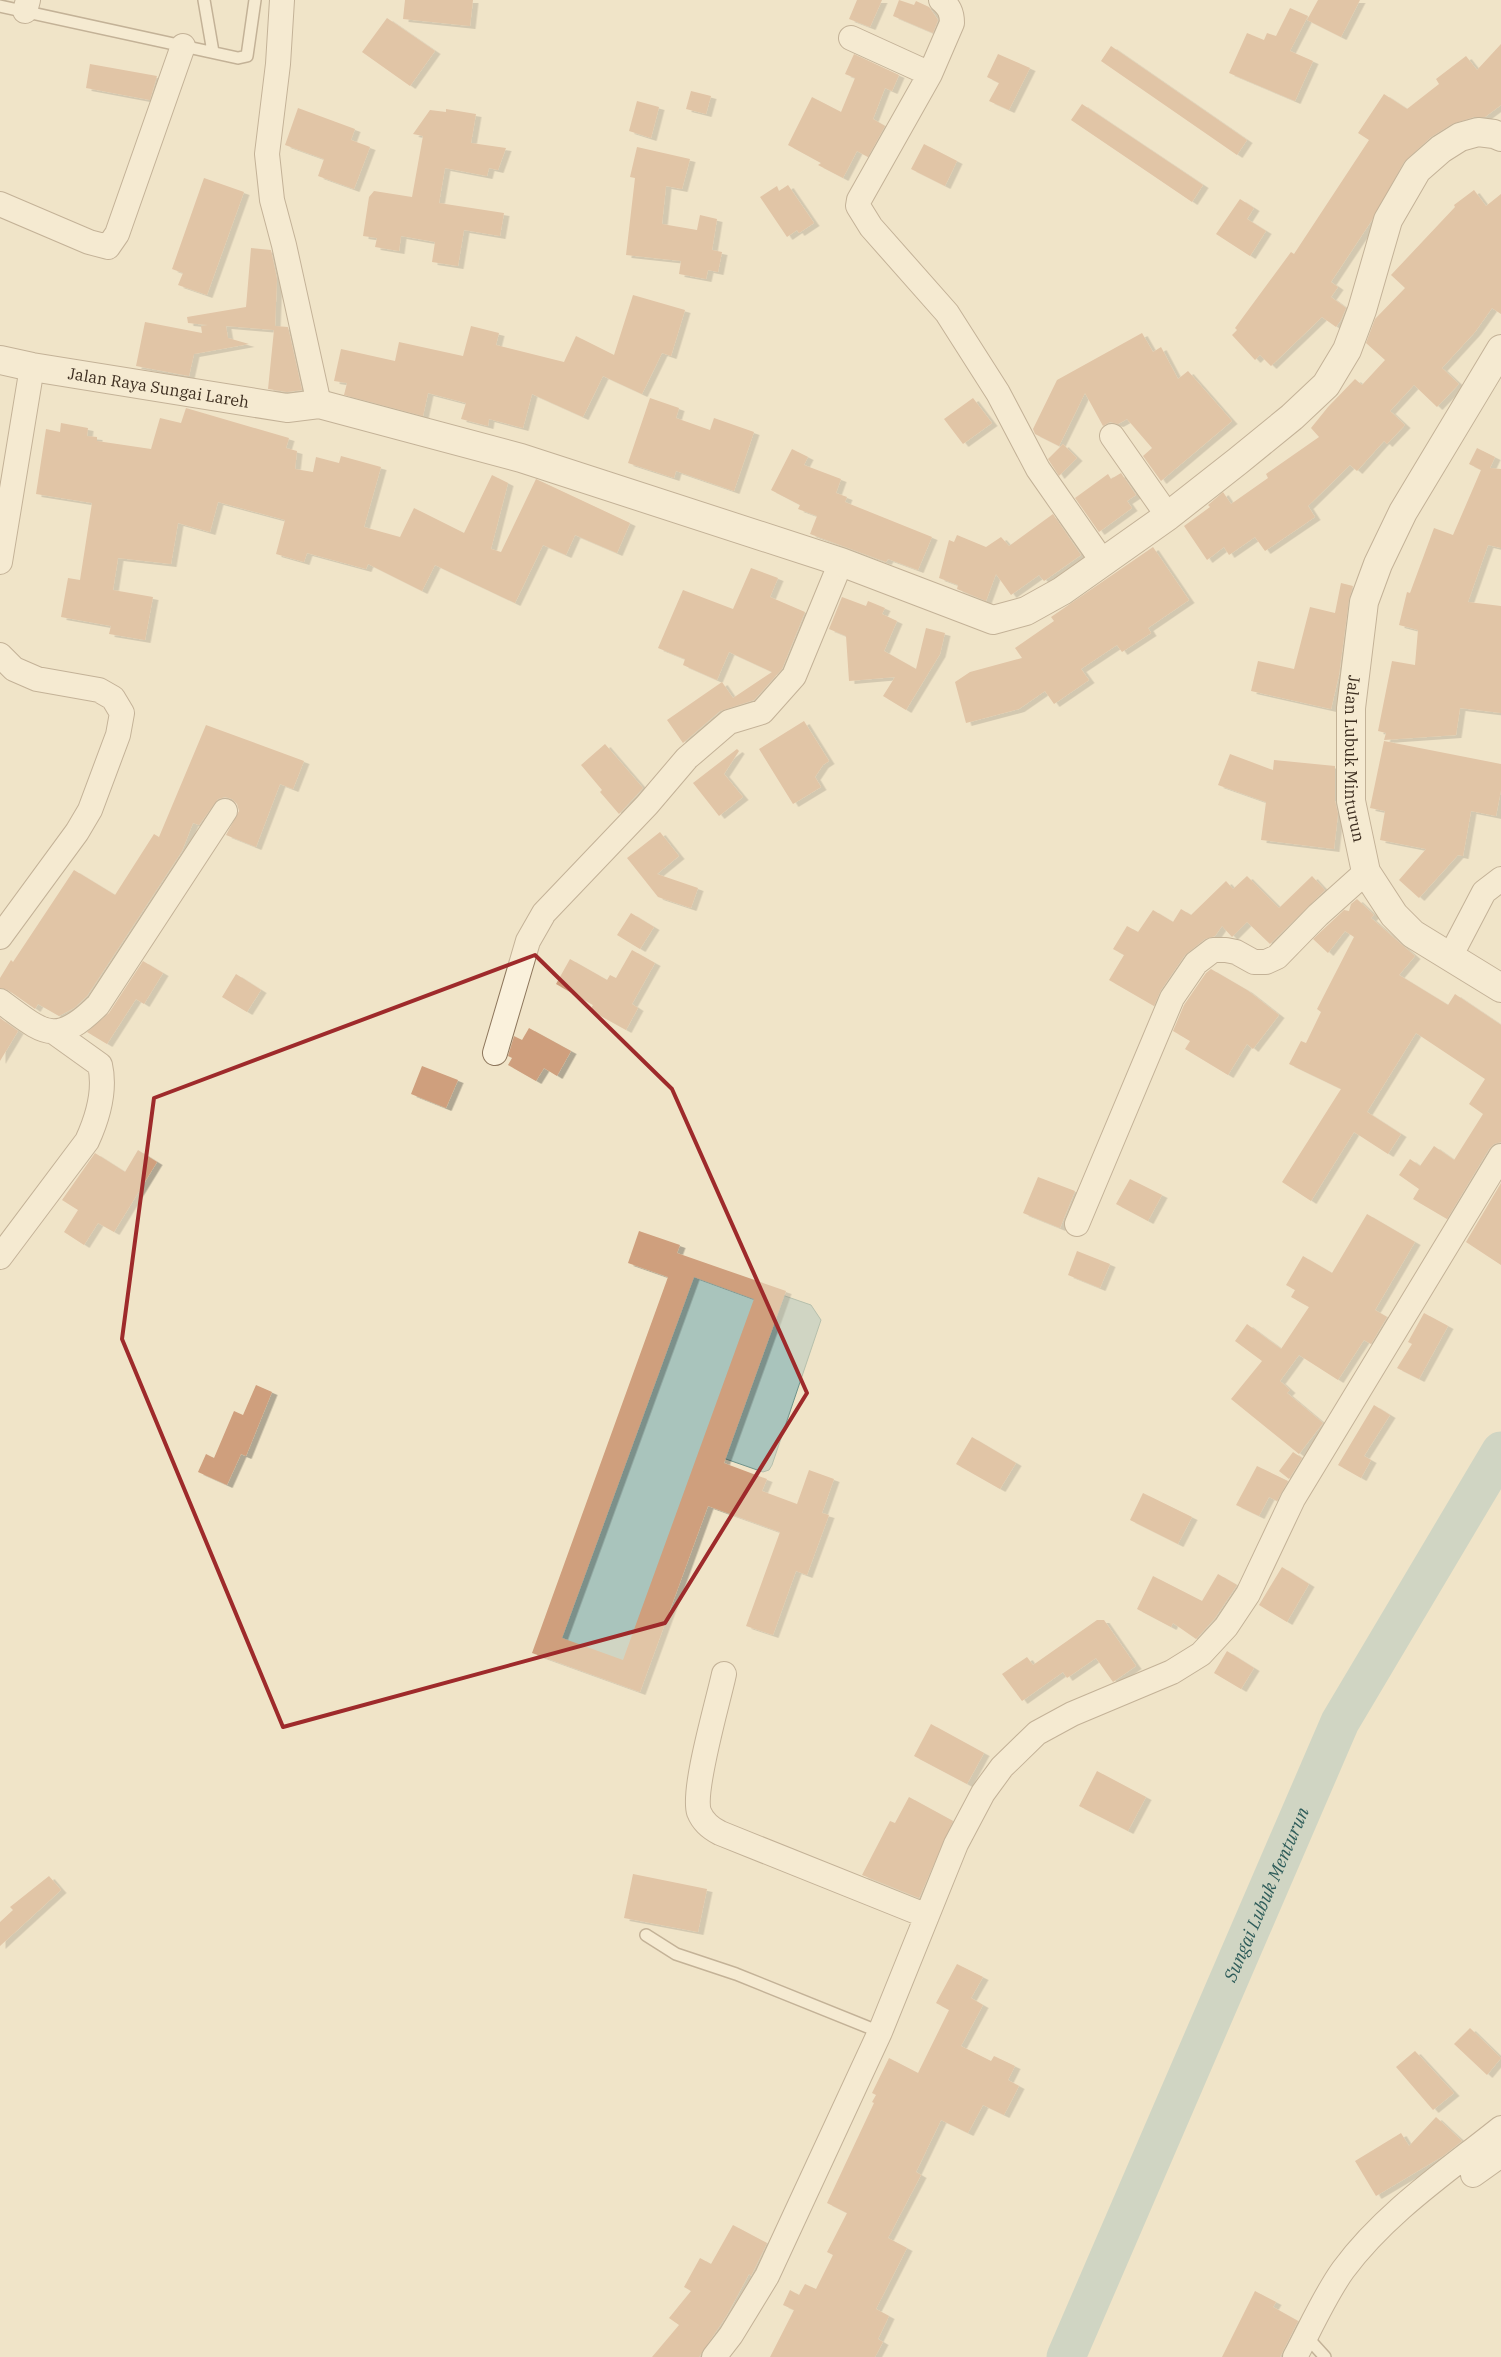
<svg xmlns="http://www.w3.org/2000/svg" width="1501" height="2357" viewBox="0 0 1501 2357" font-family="'IBM Plex Serif',serif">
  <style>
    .water { fill: #a9c4bc; stroke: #6f938a }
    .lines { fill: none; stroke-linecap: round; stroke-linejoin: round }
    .river { stroke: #a9c4bc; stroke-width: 39 }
    .building { fill: #cf9f7d; fill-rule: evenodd; filter: url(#shadow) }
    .service-casing { stroke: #8d765c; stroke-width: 14 }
    .minor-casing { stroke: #8d765c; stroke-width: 26 }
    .tertiary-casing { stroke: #8d765c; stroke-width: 30 }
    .service { stroke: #faf1dc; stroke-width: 11 }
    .minor { stroke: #faf1dc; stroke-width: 24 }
    .tertiary { stroke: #faf1dc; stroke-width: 28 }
    .marked { fill: none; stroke: #9e2a2b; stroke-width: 4; stroke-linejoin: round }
    .labels { text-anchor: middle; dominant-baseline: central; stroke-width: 5; stroke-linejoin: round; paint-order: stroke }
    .street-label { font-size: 16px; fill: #3d2e20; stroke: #f7eed8 }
    .water-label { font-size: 18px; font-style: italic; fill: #2f5d5a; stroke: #f7eed8 }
  </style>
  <defs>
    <filter id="shadow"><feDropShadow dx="5.5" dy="3" stdDeviation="0" flood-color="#0004"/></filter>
  </defs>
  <rect width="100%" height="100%" fill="#f0e4c8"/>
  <!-- water -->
  <path class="water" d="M704 1268 811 1305 821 1320 772 1465 769 1470 763 1472 720 1457 624 1666 558 1641 686 1279Z"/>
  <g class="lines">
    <!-- river -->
    <path class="river" id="s1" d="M1066 2357 1340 1722 1501 1451"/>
  </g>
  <!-- building -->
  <path class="building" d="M405 0H473L470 26 403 19Z
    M857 0H882L870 27 849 19Z
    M899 0 914 5 916 1 929 7 938 20 933 33 893 16Z
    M1318 0H1360L1341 37 1307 20Z
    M1290 8 1308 16 1290 51 1313 61 1295 101 1229 73 1247 33 1264 40 1267 33 1276 36Z
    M387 18 435 51 410 86 362 52Z
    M1501 44V105L1485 117H1474L1452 124 1431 137 1404 162 1372 220 1331 282 1338 287 1331 297 1346 308 1341 320 1336 327 1322 317 1271 366 1260 355 1255 360 1232 335 1237 330 1235 328 1291 252 1294 254 1369 140 1358 133 1384 94 1407 109 1439 84 1436 79 1466 56 1477 70Z
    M1111 46 1247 140 1237 155 1101 61Z
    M854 54 899 75 892 91 885 88 873 119 885 126 868 157 857 151 843 178 818 165 821 163 788 145 812 97 841 112 855 78 845 74Z
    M998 54 1030 68 1009 110 989 101 999 83 987 77Z
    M90 64 157 76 150 100 86 88Z
    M691 91 711 96 706 114 686 109Z
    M637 101 659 107 651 138 629 131Z
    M1082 104 1203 185 1192 202 1071 120Z
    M298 108 355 129 351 140 370 147 354 189 318 176 324 159 285 145Z
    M446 109 476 114 471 143 506 148 498 170 489 168 487 176 445 168 439 203 504 213 500 236 464 230 458 266 432 262 435 242 401 236 399 251 375 247 377 238 363 236 369 197 374 191 412 197 423 136 413 134 430 110 446 112Z
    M924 144 957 161 945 186 911 169Z
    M637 147 690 159 682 189 666 186 662 224 697 230 700 215 717 219 712 250 722 252 718 272 708 270 706 279 679 274 681 261 626 255 635 178 630 177Z
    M204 178 244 192 207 295 178 285 183 273 172 269Z
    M788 185 814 223 799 233 797 230 787 237 760 197 777 186 779 191Z
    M1474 190 1486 206 1501 194V314L1492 308 1475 332 1442 368 1459 384 1437 407 1414 385 1390 411 1405 425 1387 444 1384 441 1357 471 1350 465 1308 506 1315 517 1265 551 1255 537 1229 555 1224 547 1207 560 1184 526 1210 507 1208 505 1223 492 1231 504 1268 478 1266 474 1319 437 1311 428 1328 407 1355 379 1362 385 1385 360 1366 343 1375 319 1405 288 1391 275 1455 207 1454 205Z
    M1240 199 1254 208 1247 219 1266 231 1250 256 1216 234Z
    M251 248 271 250 277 279 275 326 288 327 302 390 287 392 268 389 274 330 226 326 228 338 249 344 194 354 189 376 136 366 145 322 202 333 201 326 208 325 188 323 187 317 246 307Z
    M633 295 685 310 671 356 662 353 642 394 603 376 583 417 532 394 523 428 489 419 488 426 461 419 466 403 428 393 423 416 344 395 347 383 334 381 341 349 395 361 399 342 463 356 471 326 499 333 496 345 564 362 576 336 614 355Z
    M1142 333 1153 352 1161 347 1178 379 1188 371 1232 421 1161 481 1143 456 1152 448 1127 419 1118 424 1110 422 1103 426 1085 393 1059 446 1035 434 1033 429 1057 380Z
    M650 398 679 408 676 418 710 430 714 418 754 432 734 491 676 471 674 478 628 463Z
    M973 398 992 423 963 444 944 419Z
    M186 408 289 438 286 448 297 451 295 469 313 472 316 457 339 463 341 456 381 467 364 527 400 537 414 508 464 533 492 475 508 483 491 549 501 552 536 479 630 523 617 553 575 535 566 555 543 545 515 603 435 565 422 591 368 564 366 569 307 553 304 562 276 554 285 520 218 502 210 532 178 523 171 564 118 558 113 590 153 597 145 640 109 634 111 626 61 617 68 578 80 580 92 503 36 494 46 429 60 432 61 423 88 428 87 436 97 437V441L151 449 160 418 181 423Z
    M1063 444 1077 458 1059 476 1048 459Z
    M1477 448 1495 457 1490 468 1501 469V548L1488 545 1468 602 1501 606V713L1460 708 1456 735 1384 740 1386 733 1378 731 1392 661 1415 665 1418 630 1399 625 1407 592 1410 593 1434 528 1453 535 1481 470 1469 464Z
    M792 449 808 457 804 465 841 479 836 493 847 497 845 502 932 537 918 570 888 559 886 562 810 534 817 516 798 509 800 505 771 490Z
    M1121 473 1136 495 1127 501 1132 508 1099 532 1075 498 1108 474 1111 479Z
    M1053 514 1081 555 1044 581 1039 575 1011 595 996 574 986 601 957 589 958 585 939 578 949 540 954 542 957 535 986 547 1001 537 1009 546Z
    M1153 547 1189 600 1148 628 1151 633 1122 652 1117 645 1081 669 1089 680 1054 704 1045 691 1019 709 966 723 955 682 970 672 1022 658 1015 648 1054 621 1051 617Z
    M751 568 778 578 770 597 805 612 782 669 754 700 720 711 683 743 667 720 722 682 733 698 772 672 729 652 717 680 683 665 685 659 658 648 683 590 733 609Z
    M1341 583 1353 586 1349 600 1339 675 1331 709 1251 691 1258 661 1294 669 1310 607 1335 613Z
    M842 597 866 606 868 601 885 608 882 614 897 621 884 651 916 669 926 628 945 633 940 654 906 710 883 696 895 677 849 681 846 636 829 629Z
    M804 721 829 761 823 765 815 777 821 787 793 804 759 749Z
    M206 725 304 761 293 789 280 784 256 847 226 835 239 811 237 804 232 799 225 797 218 799 199 825 193 823 182 851 87 996 74 1008 59 1016 38 1004 35 1009 8 990 0 988V978L11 960 13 962 74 870 115 895 154 834 159 837Z
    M1384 741 1501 764V790L1496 816 1471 811 1463 856 1458 855 1419 898 1399 880 1426 849 1380 840 1385 811 1370 808Z
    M605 744 643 788 619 814 600 792 602 790 581 765Z
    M737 749 739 751 724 774 743 797 719 816 693 783Z
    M1230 754 1273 770 1274 760 1335 766V801L1338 814 1334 849 1261 840 1266 802 1218 785Z
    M660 832 679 856 657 874 698 888 691 908 658 897 627 858Z
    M1247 876 1279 908 1312 876 1325 890 1270 944 1247 922 1232 937 1222 926 1215 936 1205 939 1185 955 1161 990 1154 1006 1109 980 1124 955 1113 949 1127 926 1138 932 1153 910 1173 922 1181 909 1191 915 1226 881 1233 889Z
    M1357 899 1374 915 1371 918 1415 956 1399 975 1448 1005 1455 994 1501 1025V1142L1494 1144 1489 1149 1447 1219 1413 1199 1419 1189 1399 1175 1410 1159 1420 1166 1434 1146 1454 1160 1483 1114 1469 1104 1485 1079 1416 1033 1367 1112 1401 1134 1388 1154 1354 1132 1311 1201 1282 1182 1341 1089 1289 1064 1301 1041 1306 1043 1321 1012 1317 1009 1354 937 1345 931 1328 953 1313 939 1344 910 1349 911 1351 904Z
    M631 913 654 927 640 949 617 935Z
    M632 950 655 963 632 1004 638 1008 626 1030 590 1010 593 1005 556 984 570 959 607 980 610 975 616 978Z
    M143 961 163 973 144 1004 136 999 107 1044 87 1032 109 1013Z
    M1211 969 1247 990 1279 1015 1253 1049 1247 1044 1228 1075 1185 1049 1190 1041 1173 1031 1184 1005 1206 973Z
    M236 974 261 990 247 1012 222 997Z
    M0 1018 18 1031 0 1061Z
    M529 1028 571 1051 557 1076 544 1068 536 1081 508 1065 512 1058 508 1056 514 1036 522 1040Z
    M422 1066 458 1080 446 1108 411 1094Z
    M138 1150 157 1162 114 1232 98 1223 84 1245 64 1232 78 1210 62 1200 95 1153 125 1172Z
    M1038 1177 1075 1191 1060 1228 1023 1213Z
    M1130 1179 1162 1195 1148 1221 1116 1204Z
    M1501 1183V1265L1466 1242Z
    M1367 1214 1415 1242 1375 1310 1387 1317 1371 1344 1364 1340 1338 1380 1299 1355 1280 1381 1290 1390 1287 1393 1323 1423 1299 1454 1231 1399 1262 1361 1235 1341 1247 1324 1281 1349 1309 1307 1291 1297 1295 1290 1286 1285 1303 1256 1332 1273Z
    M639 1231 680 1245 677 1253 786 1291 724 1463 767 1479 762 1491 797 1504 809 1470 834 1479 822 1513 829 1515 807 1575 796 1571 773 1635 746 1626 780 1532 708 1506 640 1692 532 1653 668 1277 628 1263ZM694 1277 754 1299 623 1660 562 1638Z
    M1077 1251 1110 1264 1100 1288 1068 1275Z
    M1424 1313 1448 1326 1419 1379 1397 1368 1412 1344 1408 1342Z
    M256 1385 272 1392 246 1456 241 1454 227 1485 198 1472 206 1454 214 1458 234 1411 243 1415Z
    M1374 1405 1390 1415 1364 1456 1371 1460 1361 1478 1338 1465Z
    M972 1437 1016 1463 1000 1489 956 1464Z
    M1293 1452 1302 1458 1289 1479 1279 1471Z
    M1257 1466 1288 1481 1277 1501 1269 1497 1259 1516 1236 1505Z
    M1143 1493 1192 1517 1178 1544 1130 1520Z
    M1282 1567 1309 1584 1287 1622 1259 1605Z
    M1218 1574 1237 1585 1215 1618 1196 1639 1173 1623 1171 1627 1137 1609 1153 1576 1202 1601Z
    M1097 1620H1104L1136 1666 1113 1682 1096 1658 1067 1678 1063 1672 1022 1701 1002 1674 1027 1657 1033 1665Z
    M1227 1651 1254 1668 1241 1689 1214 1673Z
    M931 1724 984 1753 967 1784 914 1756Z
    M1097 1771 1146 1797 1128 1831 1079 1806Z
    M909 1797 953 1821 919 1898 862 1875 890 1821 895 1823Z
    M633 1874 707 1889 698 1932 624 1918Z
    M49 1876 61 1890 0 1946V1922L13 1910 10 1907Z
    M957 1964 983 1977 971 1998 983 2005 961 2046 991 2061 994 2056 1015 2066 1008 2080 1019 2086 1004 2115 983 2105 968 2133 941 2120 916 2172 921 2175 888 2238 907 2248 876 2309 889 2316 878 2339 883 2342 875 2357H770L794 2310 783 2305 790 2290 799 2295 805 2284 816 2289 833 2255 827 2252 847 2213 827 2203 874 2103 872 2102 876 2095 872 2093 889 2058 918 2073 949 2010 936 2003Z
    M1470 2028 1501 2058 1487 2075 1454 2044Z
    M1415 2051 1454 2093 1433 2110 1396 2067Z
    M1436 2117 1462 2141 1443 2156 1376 2196 1355 2161 1401 2133 1409 2146Z
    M733 2225 767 2243 751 2276 749 2274 727 2315 699 2357H652L679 2325 669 2318 691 2291 684 2287 700 2258 711 2264Z
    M1255 2291 1276 2302 1273 2307 1298 2321 1280 2357H1222Z"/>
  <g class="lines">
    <!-- service casing -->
    <g class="service-casing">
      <path id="service" d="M204 0 213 52
        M0 6 238 58 247 56 255 0
        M646 1935 676 1954 736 1974 880 2032
        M1306 2336 1325 2357"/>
    </g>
    <!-- minor casing -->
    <g class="minor-casing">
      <path id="minor" d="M282 0 278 64 267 154 272 200 284 245 319 404
        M941 0C949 7 952 12 952 23L930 74 859 200 858 206 871 227 947 313 998 393 1038 469 1103 562
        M25 11 28 0
        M851 38 930 74
        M0 204 89 242 108 247 117 234 183 46
        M1112 436 1168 516
        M0 562 32 367
        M0 655 14 669 37 679 99 690 113 698 122 713 118 735 90 810 77 832 0 937
        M1450 957 1484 892 1501 879
        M0 1001C42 1031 54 1049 98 1005L225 811
        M495 1053 528 941 544 913 647 805 687 758 729 722 762 712 794 676 841 562
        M1077 1224 1172 998 1196 963 1213 950H1226L1236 952 1254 962H1266L1277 957 1318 915 1366 872
        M0 1257 87 1141C98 1117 106 1091 100 1065L54 1032
        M724 1674C718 1702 692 1790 699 1812 703 1822 710 1828 720 1833L927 1916
        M1473 2175 1501 2155
        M714 2357 731 2335 767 2276 880 2032 956 1844 983 1793 1002 1767 1037 1733 1072 1714 1172 1672 1201 1654 1226 1627 1248 1594 1293 1499 1501 1156
        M1295 2357C1310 2329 1325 2295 1343 2270 1385 2213 1446 2172 1501 2128"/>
    </g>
    <!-- tertiary casing -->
    <g class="tertiary-casing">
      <g id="tertiary">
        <path id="s2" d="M1501 349 1403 512 1378 564 1364 602 1351 708V801L1366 872 1394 915 1413 934 1501 988"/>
        <path id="s3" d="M0 360 32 367 287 408 319 404 521 458 841 562 993 620 1026 611 1062 591 1103 562 1168 516 1238 461 1292 417 1326 385 1347 350 1362 310 1388 220 1417 170 1441 149 1460 137 1478 132 1494 134 1501 137"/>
      </g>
    </g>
    <!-- service -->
    <use href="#service" class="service"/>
    <!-- minor -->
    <use href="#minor" class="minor"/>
    <!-- tertiary -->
    <use href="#tertiary" class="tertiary"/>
  </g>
  <!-- marked area -->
  <path d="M0 0H1501V2357H0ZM535 955 672 1089 807 1393 665 1623 283 1727 122 1339 154 1098Z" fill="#f0e4c8" fill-opacity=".55" fill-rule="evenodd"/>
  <path class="marked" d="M535 955 672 1089 807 1393 665 1623 283 1727 122 1339 154 1098Z"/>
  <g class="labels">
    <!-- street labels -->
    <g class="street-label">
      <text stroke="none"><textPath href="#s3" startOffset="161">Jalan Raya Sungai Lareh</textPath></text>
      <text stroke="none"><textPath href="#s2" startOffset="446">Jalan Lubuk Minturun</textPath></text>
    </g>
    <!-- water labels -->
    <g class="water-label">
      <text stroke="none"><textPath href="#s1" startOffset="504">Sungai Lubuk Menturun</textPath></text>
    </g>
  </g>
</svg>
